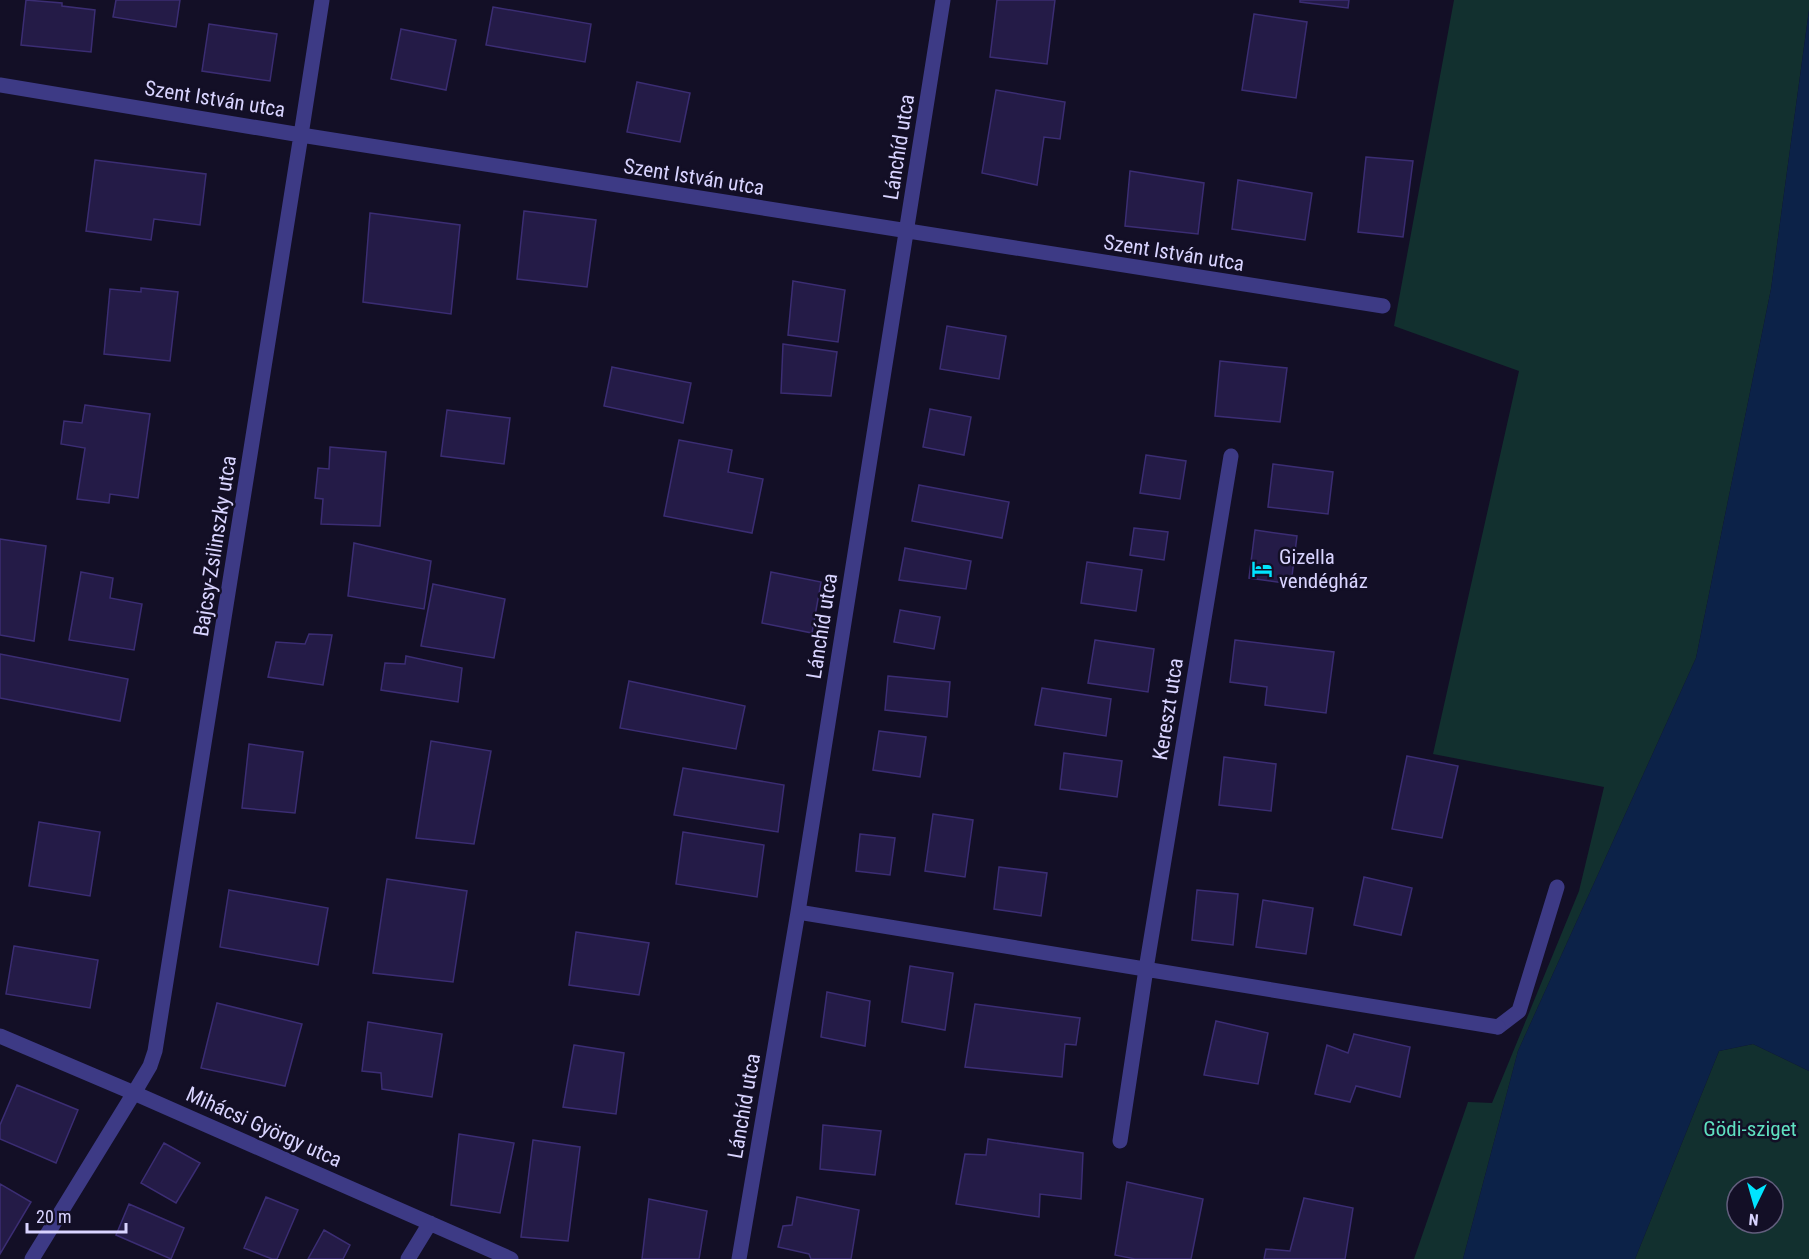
<svg xmlns="http://www.w3.org/2000/svg" width="1809" height="1259" viewBox="0 0 1809 1259" font-family="'Roboto Condensed',sans-serif">
  <style>
    .green { fill: #12302f; fill-rule: evenodd }
    .water { fill: #0c2248 }
    .building { fill: #241b47; stroke: #3b2d73; stroke-width: 1.5 }
    .lines { fill: none; stroke-linecap: round; stroke-linejoin: round }
    .service { stroke: #3d3a85; stroke-width: 15 }
    .minor { stroke: #3d3a85; stroke-width: 15 }
    .labels { text-anchor: middle; dominant-baseline: central; stroke-width: 5; stroke-linejoin: round; paint-order: stroke }
    .street-label { font-size: 21px; fill: #d9d4ff; stroke: #130f26 }
    .poi-label { font-size: 21px; fill: #d9d4ff; stroke: #130f26; text-anchor: start }
    .park-label { font-size: 21px; fill: #5fe0c0; stroke: #130f26 }
  </style>
  <rect width="100%" height="100%" fill="#130f26"/>
  <!-- green -->
  <path class="green" d="M1454 0H1809V10L1771 289 1696 658 1518 1051 1463 1259H1414L1468 1102 1492 1103 1579 891 1604 787 1433 754 1519 371 1394 326Z
    M1753 1044 1809 1071V1259H1635L1719 1051ZM1737 1187H1773V1223H1737Z"/>
  <!-- water -->
  <path class="water" d="M1809 10V1071L1753 1044 1719 1051 1635 1259H1463L1518 1051 1696 658 1771 289Z"/>
  <!-- building -->
  <path class="building" d="M26 0 62 3V6L95 10 91 52 21 45Z
    M116 0H180L176 27 113 17Z
    M997 0H1055L1047 64 990 57Z
    M1300 0H1349L1348 8 1300 2Z
    M493 7 591 24 585 62 486 45Z
    M1254 14 1307 22 1296 98 1242 90Z
    M209 24 277 34 270 81 202 71Z
    M401 29 456 40 446 90 391 79Z
    M637 82 690 93 680 142 627 132Z
    M996 90 1065 102 1060 139 1044 137 1037 185 982 173Z
    M1366 157 1413 161 1403 237 1358 232Z
    M95 160 206 174 200 225 154 219 151 240 86 231Z
    M1130 171 1204 183 1198 234 1125 226Z
    M1238 180 1312 193 1305 240 1232 229Z
    M524 211 596 220 587 287 517 279Z
    M370 213 460 225 451 314 363 302Z
    M793 281 845 290 838 342 788 335Z
    M141 288 178 292 170 361 104 354 110 289 141 292Z
    M947 326 1006 336 999 379 940 369Z
    M783 344 837 352 831 396 781 393Z
    M1220 361 1287 368 1280 422 1215 416Z
    M612 367 691 383 683 423 604 406Z
    M85 405 150 414 138 498 110 494 109 503 77 499 85 448 61 444 64 421 82 423Z
    M930 409 971 417 964 455 923 447Z
    M447 410 510 418 504 464 441 456Z
    M679 440 732 450 728 472 763 479 752 533 664 516Z
    M330 447 386 452 380 526 321 524 323 499 315 498 318 468 329 469Z
    M1146 455 1186 461 1180 499 1140 493Z
    M1273 464 1333 472 1328 514 1268 507Z
    M919 485 1009 502 1002 538 912 521Z
    M1134 528 1168 532 1164 560 1130 555Z
    M1255 530 1297 536 1291 584 1249 578Z
    M0 539 46 546 34 641 0 635Z
    M354 543 431 561 424 609 348 596Z
    M905 548 971 561 966 589 899 580Z
    M1087 562 1142 570 1136 611 1081 603Z
    M81 572 113 578 110 598 142 604 134 650 69 640Z
    M771 572 821 582 812 633 762 623Z
    M433 584 505 599 494 658 421 646Z
    M900 610 940 617 934 649 894 642Z
    M309 634 332 635 323 685 268 677 276 642 305 644Z
    M1095 640 1154 649 1148 692 1088 683Z
    M1235 640 1334 652 1326 713 1265 705 1267 687 1230 682Z
    M0 654 128 679 120 721 0 698Z
    M406 656 462 668 458 702 381 690 385 663 405 664Z
    M888 676 950 682 947 717 885 710Z
    M629 681 745 706 736 749 620 728Z
    M1042 688 1111 699 1106 736 1035 725Z
    M879 731 926 737 920 777 873 770Z
    M431 741 491 751 474 844 416 838Z
    M249 744 303 752 295 813 242 808Z
    M1064 753 1122 761 1117 797 1060 789Z
    M1407 756 1458 766 1442 838 1392 829Z
    M1224 757 1276 764 1271 811 1219 805Z
    M683 768 784 785 778 832 674 815Z
    M933 814 973 820 965 877 925 871Z
    M39 822 100 832 90 896 29 886Z
    M683 832 764 845 757 897 676 884Z
    M860 834 895 838 890 875 856 871Z
    M999 867 1047 873 1041 916 994 909Z
    M1364 877 1412 888 1401 935 1354 925Z
    M387 879 467 891 453 982 373 973Z
    M229 890 328 908 318 965 220 947Z
    M1197 890 1238 894 1233 945 1192 940Z
    M1263 900 1313 908 1306 954 1256 947Z
    M576 932 649 943 639 995 569 985Z
    M14 946 98 960 90 1008 6 994Z
    M910 966 953 973 945 1030 902 1022Z
    M827 992 870 1001 865 1046 821 1037Z
    M217 1003 302 1024 285 1086 201 1068Z
    M975 1004 1080 1018 1076 1045 1065 1044 1062 1077 965 1067Z
    M1216 1021 1268 1033 1258 1084 1204 1075Z
    M368 1022 442 1034 432 1097 382 1089 381 1073 362 1071Z
    M1354 1034 1410 1047 1400 1097 1356 1086 1350 1102 1315 1094 1327 1045 1348 1053Z
    M574 1045 624 1053 616 1114 563 1107Z
    M17 1085 78 1110 56 1163 0 1139V1125Z
    M823 1125 881 1131 875 1175 820 1169Z
    M459 1134 514 1143 500 1213 451 1205Z
    M988 1139 1083 1153 1081 1199 1040 1194 1039 1217 956 1204 965 1154 986 1155Z
    M533 1140 580 1147 568 1241 521 1237Z
    M164 1143 200 1163 176 1203 141 1183Z
    M1127 1182 1203 1199 1191 1259H1135L1115 1255Z
    M0 1184 31 1202 0 1254Z
    M266 1197 298 1210 277 1259H272L244 1248Z
    M797 1197 859 1210 851 1259H811L809 1254 778 1247 783 1226 792 1225Z
    M1304 1198 1353 1208 1345 1259H1264L1266 1249 1290 1251Z
    M649 1199 707 1211 699 1259H642Z
    M129 1204 184 1228 171 1259 116 1235Z
    M324 1230 350 1245 343 1259H308Z"/>
  <g class="lines">
    <!-- service -->
    <path class="service" d="M1498 1027 1519 1011 1557 887"/>
    <!-- minor -->
    <path class="minor" d="M0 85 301 135 1383 306
      M798 912 1498 1027
      M0 1036 134 1093 511 1259
      M1120 1141 1146 969 1231 456
      M32 1259 134 1093 150 1066 155 1051 301 135 322 0
      M408 1259 430 1223
      M739 1259 798 912 943 0"/>
  </g>
  <!-- icons -->
  <defs>
    <g id="hotel-bare" transform="scale(1.62)"><path d="M-6-4.5h1.5V1H6V5H4.5V3h-9V5H-6ZM-4 0a1.8 1.8 0 1 1 3.6 0ZM.5 0V-2.5h3Q6-2.5 6 0Z" fill="#00e5ff" stroke="#130f26" stroke-width="2.5" paint-order="stroke"/></g>
  </defs>
  <g fill-rule="evenodd">
    <use href="#hotel-bare" x="1262" y="569"/>
  </g>
  <g class="labels">
    <!-- street labels -->
    <g class="street-label">
      <text transform="translate(215 99) rotate(9)">Szent István utca</text>
      <text transform="translate(899 147) rotate(-81)">Lánchíd utca</text>
      <text transform="translate(694 177) rotate(9)">Szent István utca</text>
      <text transform="translate(1174 253) rotate(9)">Szent István utca</text>
      <text transform="translate(215 546) rotate(-81)">Bajcsy-Zsilinszky utca</text>
      <text transform="translate(822 626) rotate(-81)">Lánchíd utca</text>
      <text transform="translate(1168 709) rotate(-81)">Kereszt utca</text>
      <text transform="translate(744 1106) rotate(-80)">Lánchíd utca</text>
      <text transform="translate(264 1127) rotate(24)">Mihácsi György utca</text>
    </g>
    <!-- poi labels -->
    <g class="poi-label">
      <text x="1279" y="557">Gizella<tspan x="1279" dy="24">vendégház</tspan></text>
    </g>
    <!-- park labels -->
    <g class="park-label">
      <text x="1750" y="1129">Gödi-sziget</text>
    </g>
  </g>
  <!-- north arrow -->
  <g transform="translate(1755 1205) rotate(185)"><circle r="28" fill="#130f26" stroke="#625e7d" stroke-width="1.5"/>
  <path d="M0-4.5L10 22L0 15L-10 22Z" fill="#00e5ff"/>
  <text y="-9" font-size="16" font-weight="bold" text-anchor="middle" fill="#d9d4ff">N</text>
  </g>
  <!-- scale -->
  <path d="M27 1223v9h99v-9" fill="none" stroke="#d9d4ff" stroke-width="3"/>
  <text x="36" y="1223" font-size="18" fill="#d9d4ff" stroke="#130f26" stroke-width="4.5" paint-order="stroke">20 m</text>
</svg>
